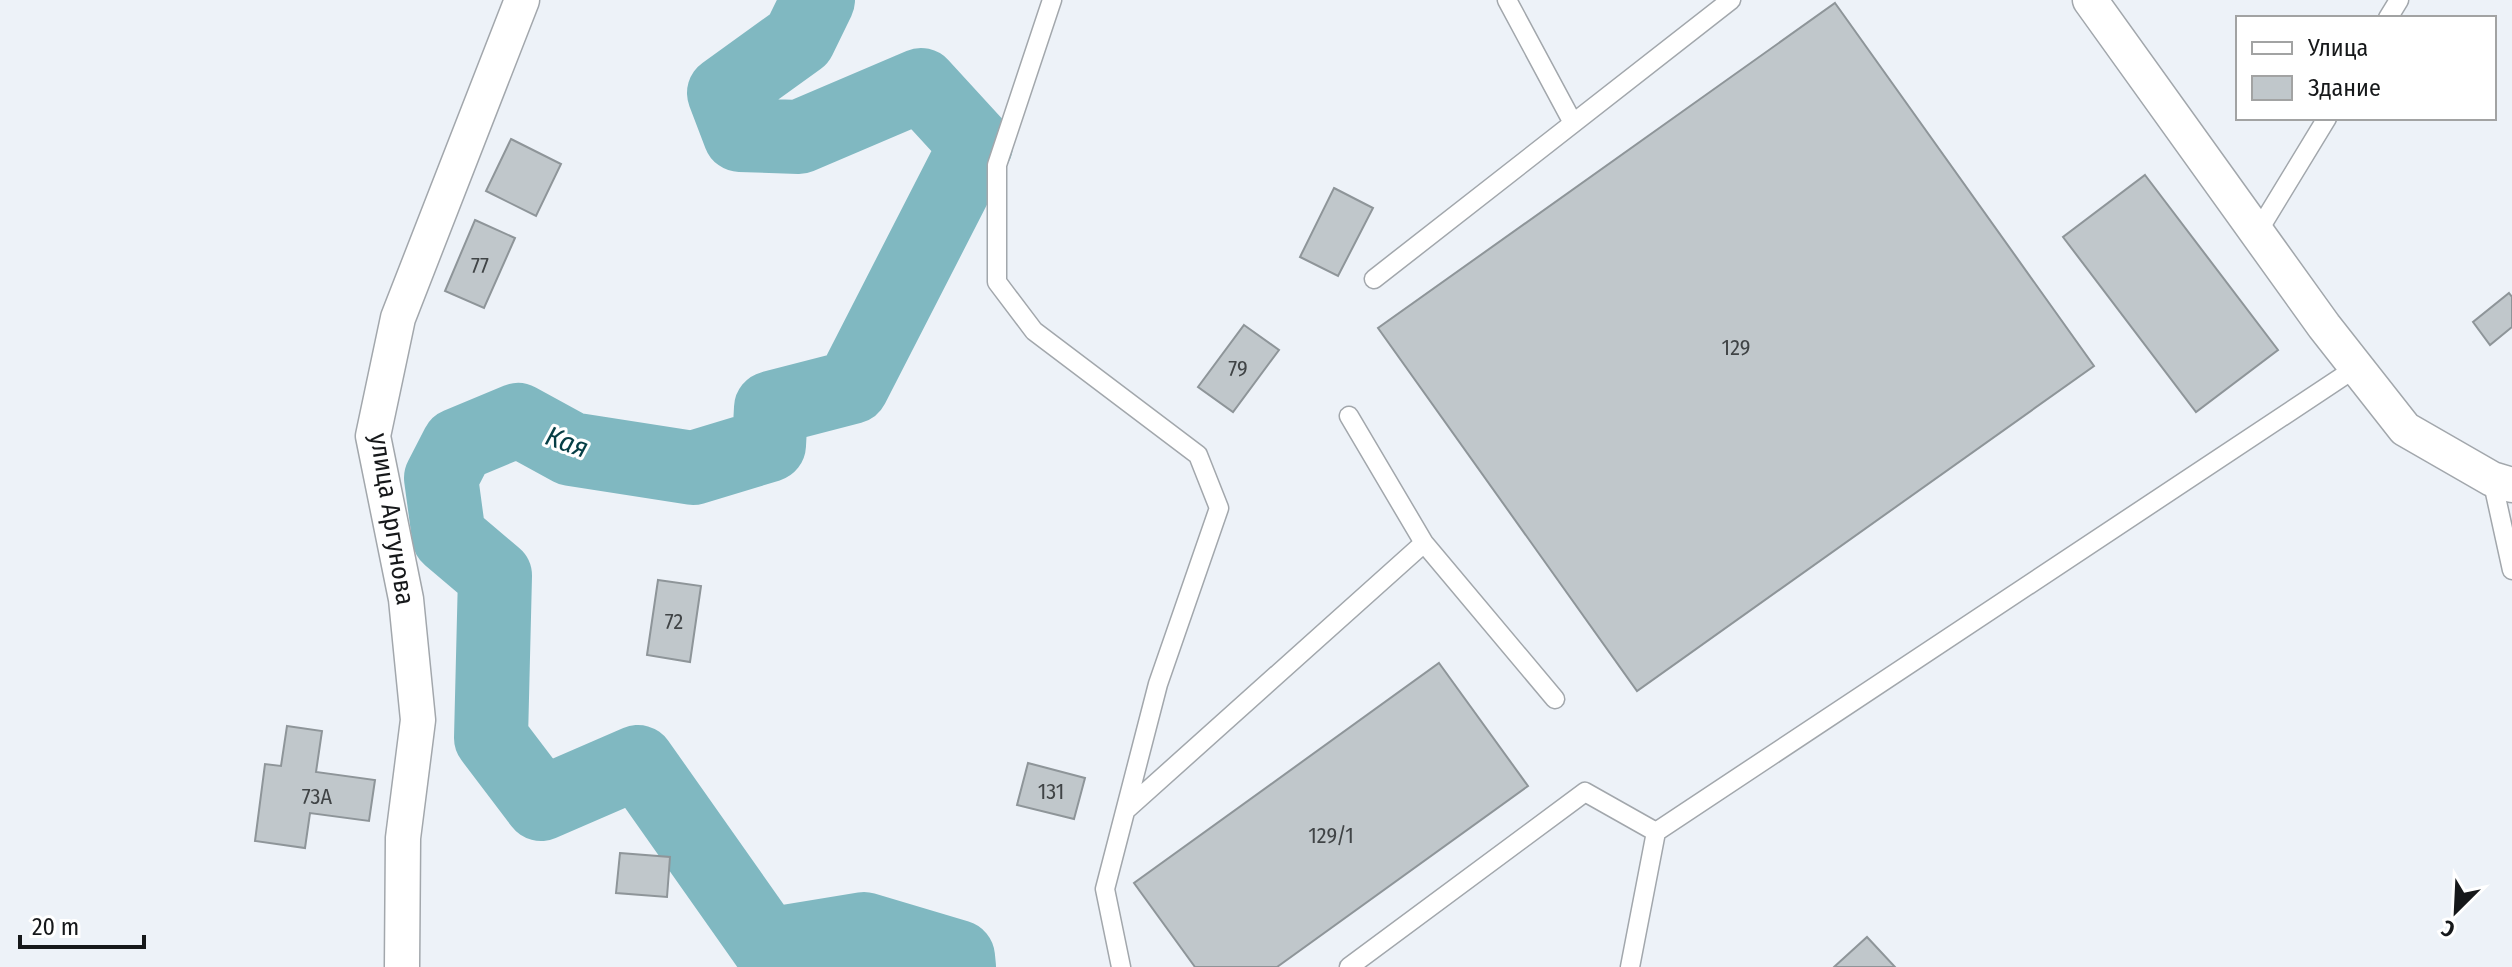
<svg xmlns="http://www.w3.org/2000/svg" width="2512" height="967" viewBox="0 0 2512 967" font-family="'Fira Sans Condensed',sans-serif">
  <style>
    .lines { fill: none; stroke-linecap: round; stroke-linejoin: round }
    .river { stroke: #80b8c1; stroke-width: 74 }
    .building { fill: #c0c7cb; stroke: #8e9599; stroke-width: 2 }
    .lane-casing { stroke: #a2a7ac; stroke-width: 21 }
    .street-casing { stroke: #a2a7ac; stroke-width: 37 }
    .lane { stroke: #fff; stroke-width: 18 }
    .street { stroke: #fff; stroke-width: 34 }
    .labels { text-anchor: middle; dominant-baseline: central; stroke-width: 6; stroke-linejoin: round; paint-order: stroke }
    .number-label { font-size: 22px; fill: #404446 }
    .street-label { font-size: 26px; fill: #16181a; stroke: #fff }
    .water-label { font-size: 28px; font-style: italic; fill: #063e45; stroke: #fff }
  </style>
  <rect width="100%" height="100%" fill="#edf2f8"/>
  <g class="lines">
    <!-- river -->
    <path class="river" d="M818 0 799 39 724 93 740 135 799 137 921 85 976 145 852 387 771 408 769 445 693 468 571 449 518 420 458 445 441 478 449 537 495 576 491 738 541 804 638 762 767 945 864 929 958 957 959 967"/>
  </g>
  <!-- building -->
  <path class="building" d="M1835 3 2094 366 1637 691 1378 328Z
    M511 139 561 164 536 216 486 191Z
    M2145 175 2278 350 2196 412 2063 237Z
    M1334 188 1373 208 1338 276 1300 257Z
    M475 220 515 238 484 308 445 291Z
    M2509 293 2512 297V327L2490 345 2473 322Z
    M1244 325 1279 350 1233 412 1198 387Z
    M658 580 701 586 690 662 647 655Z
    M1439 663 1528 786 1277 967H1195L1134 883Z
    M287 726 322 731 316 772 375 780 369 821 310 813 305 848 255 841 265 764 281 766Z
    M1028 763 1085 778 1074 819 1017 805Z
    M620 853 670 857 667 897 616 893Z
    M1867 937 1895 967H1834Z"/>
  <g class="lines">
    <!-- lane casing -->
    <g class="lane-casing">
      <path id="lane" d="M1052 0 997 165V282L1034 331 1198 455 1219 508 1158 684 1105 889 1121 967
        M1507 0 1573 123
        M2388 18 2399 0
        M2257 233 2327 118
        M1374 279 1731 0
        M2492 479 2512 570
        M1424 543 1555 699
        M1126 810 1424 543 1349 416
        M1349 967 1585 792 1656 832 2357 367
        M1630 967 1656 832"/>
    </g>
    <!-- street casing -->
    <g class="street-casing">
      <path id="street" d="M2090 0 2324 326 2405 429 2492 479 2512 485
        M402 967 403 838 418 720 406 599 373 436 398 318 522 0"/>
    </g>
    <!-- lane -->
    <use href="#lane" class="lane"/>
    <!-- street -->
    <use href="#street" class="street"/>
  </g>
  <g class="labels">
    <!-- number labels -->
    <g class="number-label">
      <text x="480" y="265">77</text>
      <text x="1736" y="347">129</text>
      <text x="1238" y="368">79</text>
      <text x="674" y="621">72</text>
      <text x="1051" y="791">131</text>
      <text x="317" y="796">73А</text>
      <text x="1331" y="835">129/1</text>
    </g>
    <!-- street labels -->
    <g class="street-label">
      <text transform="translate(392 519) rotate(81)">улица Аргунова</text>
    </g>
    <!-- water labels -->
    <g class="water-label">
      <text transform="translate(567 442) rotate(20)">Кая</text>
    </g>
  </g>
  <!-- legend -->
  <rect x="2236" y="16" width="260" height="104" fill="#ffffff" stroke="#a2a3a3" stroke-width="2"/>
  <rect x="2252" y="42" width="40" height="12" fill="#ffffff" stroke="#a2a3a3" stroke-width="2"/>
  <text x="2308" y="56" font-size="24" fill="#16181a">Улица</text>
  <rect x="2252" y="76" width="40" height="24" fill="#c0c7cb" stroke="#a2a3a3" stroke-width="2"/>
  <text x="2308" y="96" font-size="24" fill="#16181a">Здание</text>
  <!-- north arrow -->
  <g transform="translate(2456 911) rotate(204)" stroke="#ffffff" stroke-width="6" paint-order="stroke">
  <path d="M0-6L14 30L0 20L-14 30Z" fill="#16181a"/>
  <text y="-12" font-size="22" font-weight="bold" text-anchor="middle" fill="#16181a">С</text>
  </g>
  <!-- scale -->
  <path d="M20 935v12h124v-12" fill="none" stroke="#16181a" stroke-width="4"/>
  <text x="32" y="935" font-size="24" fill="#16181a" stroke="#ffffff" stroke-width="6" paint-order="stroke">20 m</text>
</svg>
